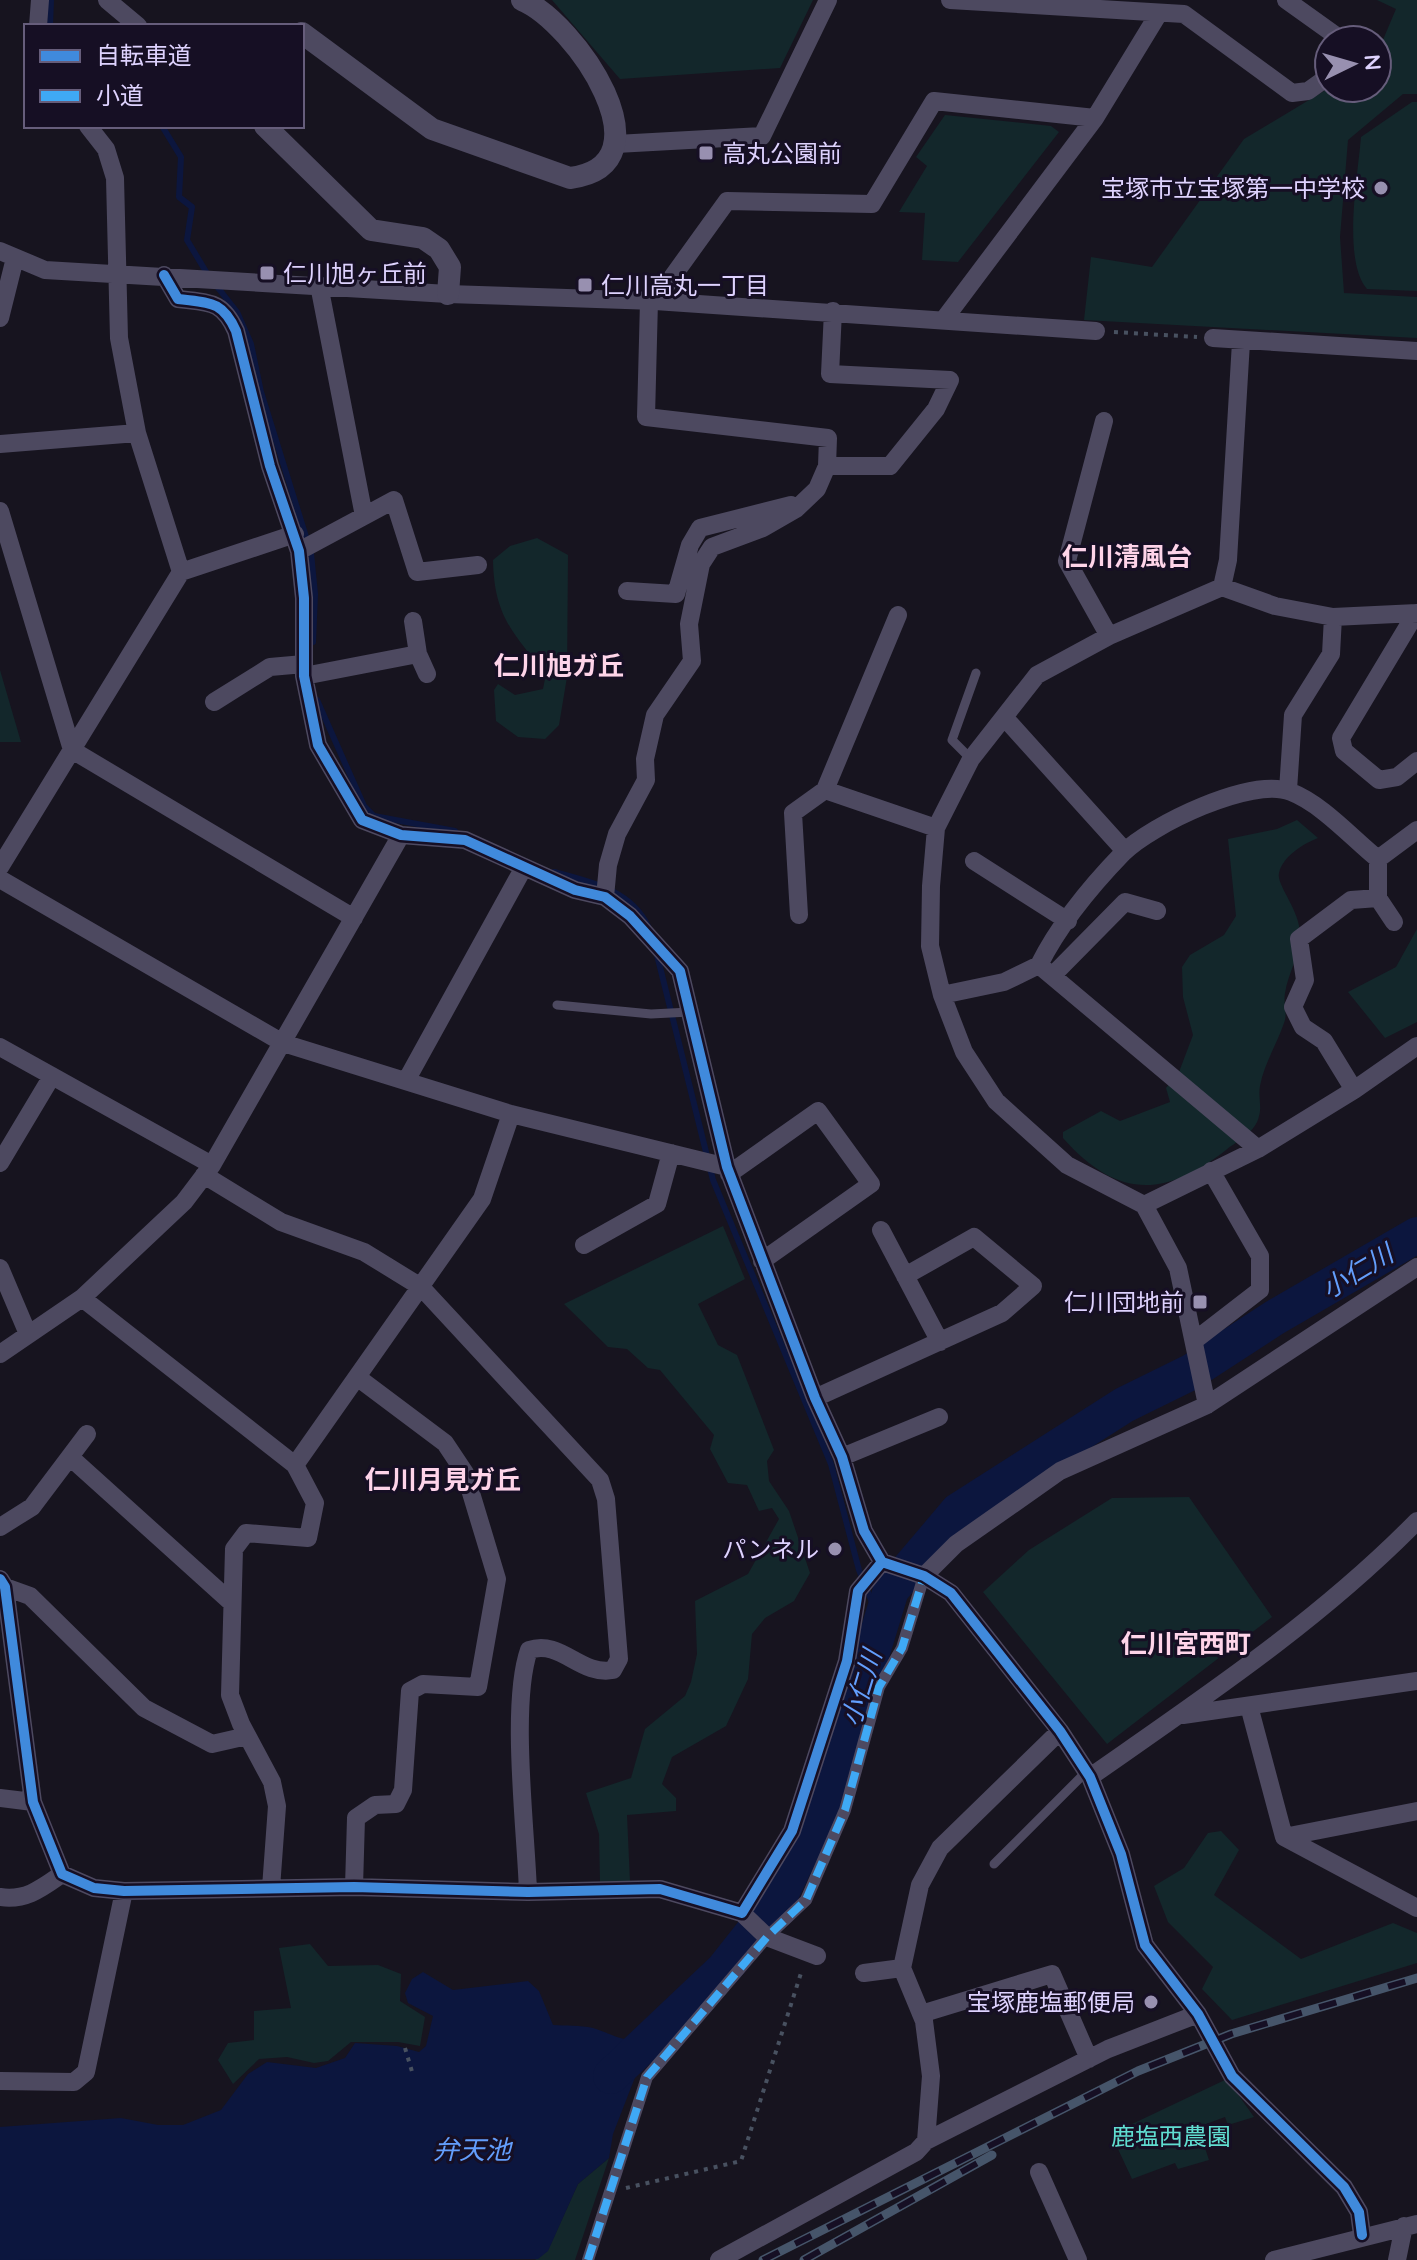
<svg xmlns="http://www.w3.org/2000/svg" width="1417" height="2260" viewBox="0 0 1417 2260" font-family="Quicksand,'Noto Sans JP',sans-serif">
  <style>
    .green { fill: #13272b }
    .water { fill: #0c163e }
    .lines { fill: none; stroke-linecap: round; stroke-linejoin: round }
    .stream { stroke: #0c163e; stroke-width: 6 }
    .river { stroke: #0c163e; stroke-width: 36 }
    .path { stroke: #485160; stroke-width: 4; stroke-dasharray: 4 6; stroke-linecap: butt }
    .service { stroke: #4d4960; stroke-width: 9 }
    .pedestrian { stroke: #4d4960; stroke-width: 12 }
    .minor { stroke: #4d4960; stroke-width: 18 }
    .tertiary { stroke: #4d4960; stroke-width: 22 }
    .rail-casing { stroke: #46556a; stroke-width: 9 }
    .rail { stroke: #160f24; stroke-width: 6; stroke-dasharray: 18; stroke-linecap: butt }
    .quiet { stroke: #3fa9f5; stroke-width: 8; stroke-dasharray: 16 8; stroke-linecap: butt }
    .cycleway-casing { stroke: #160f24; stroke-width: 15 }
    .cycleway { stroke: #408adc; stroke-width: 10 }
    .poi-dot { fill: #9890b0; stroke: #160f24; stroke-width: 3 }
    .labels { text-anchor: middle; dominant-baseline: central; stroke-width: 6; stroke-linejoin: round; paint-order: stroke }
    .poi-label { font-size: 24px; fill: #ded2fe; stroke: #160f24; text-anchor: end }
    .park-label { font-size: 24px; fill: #60ddd1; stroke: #160f24 }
    .neighbourhood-label { font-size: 26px; font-weight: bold; fill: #fed4e9; stroke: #160f24 }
    .water-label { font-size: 26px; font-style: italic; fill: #639efc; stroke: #160f24 }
  </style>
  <rect width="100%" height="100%" fill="#17141f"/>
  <!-- green -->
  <path class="green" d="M552 0H813L780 68 620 79Z
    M1377 0H1417V94H1403L1348 140 1340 237 1344 293 1417 297V338L1084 320 1091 257 1152 267 1244 139 1329 88H1377V54L1396 9Z
    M1412 102H1417V291L1367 289C1342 260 1358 175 1361 137Z
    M945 115 1051 126 1059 132 958 262 922 260 925 213 899 212 927 166 916 157Z
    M537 538 568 555 567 677 559 725 545 739 518 737 496 721 494 690 498 684 515 695 543 689 546 674C513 633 494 616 493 560L510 546Z
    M0 670 21 742H0Z
    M1297 820 1318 838C1303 844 1283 856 1279 873 1276 885 1300 910 1300 934 1300 956 1288 973 1285 993 1283 1003 1288 1014 1284 1023 1277 1044 1264 1064 1260 1086 1258 1096 1262 1107 1259 1116 1256 1132 1237 1141 1226 1150 1164 1199 1116 1198 1063 1138V1132L1101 1111 1120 1121 1170 1102 1166 1088 1179 1072 1193 1035 1183 997 1182 967 1190 955 1224 935 1236 916 1228 839 1277 829Z
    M1417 929V1022L1385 1038 1348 992 1396 967Z
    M723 1226 745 1279 698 1304 718 1345 737 1355 774 1450 767 1461 769 1481 789 1511 810 1573 794 1601 765 1618 752 1634 748 1679 726 1726 672 1757 662 1784 676 1798V1811L627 1815 630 1882H600L599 1834 586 1793 631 1778 645 1729 685 1696 691 1682 697 1654 695 1601 748 1574 779 1519 772 1508 759 1511 747 1485 728 1483 710 1449 714 1435 660 1370 648 1368 627 1349 608 1347 564 1304Z
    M1189 1497 1272 1617 1107 1744 983 1592 1029 1550 1112 1498Z
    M1221 1831 1239 1850 1214 1895 1301 1959 1393 1923 1417 1933V1963L1232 2020 1202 1989 1213 1967 1168 1922 1154 1886 1184 1868 1208 1833Z
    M310 1944 328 1966 378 1965 401 1974 400 2001 425 2017 420 2046 398 2042H351L328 2061 314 2063 287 2057 259 2059 233 2084 218 2060 228 2043 254 2040V2011L291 2008 279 1948Z
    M1227 2079 1254 2117 1228 2125 1225 2117 1198 2127 1209 2160 1178 2169 1175 2163 1132 2179 1111 2134Z
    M609 2158 575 2260H535L548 2250 578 2184Z"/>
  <!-- water -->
  <path class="water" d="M423 1972 453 1990 528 1981 539 1991 553 2025C566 2026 580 2025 593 2028 608 2032 627 2045 644 2038L653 2048 639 2067 613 2134 609 2158 578 2184 548 2251 538 2259 0 2260V2127L121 2118 158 2125H183L221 2110 248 2074 267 2062 316 2068 345 2058 355 2043 397 2046 419 2052 426 2046 433 2016 408 2003 405 1993 412 1979Z"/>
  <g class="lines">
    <!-- stream -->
    <path class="stream" d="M50 26 51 0
      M162 126 181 157 179 197 192 207 187 240 208 275
      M215 284 237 312 251 344 261 392 311 553 315 594 313 642
      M317 700 364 806 374 816 455 831
      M554 872C590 882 630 889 648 926
      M657 955 713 1180 831 1464 859 1570 880 1622"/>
    <!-- river -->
    <path class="river" d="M611 2076 724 1969 777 1902 829 1793 891 1590 958 1511 1124 1405 1191 1372 1274 1318 1417 1235"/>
    <!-- path -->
    <path class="path" d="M1114 332 1197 337
      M405 2048 413 2075
      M626 2188 741 2161 802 1970"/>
    <!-- service -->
    <path class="service" d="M971 759 952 740 976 673
      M557 1005 651 1014 690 1012
      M994 1864 1086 1772"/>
    <!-- pedestrian -->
    <path class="pedestrian" d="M588 2260 647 2077 767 1937 806 1900 845 1810 879 1687 902 1648 924 1576"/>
    <!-- minor -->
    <path class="minor" d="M107 0 138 26
      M950 0 1184 14 1292 93 1308 91 1329 76
      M1286 0 1342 40
      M38 26 40 0
      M88 126 106 149 115 178 119 338 137 433 181 572
      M616 144 762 136 828 0
      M0 251 45 270 448 294 655 301 1096 331
      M164 275 178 299C209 303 222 300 236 331L270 466 299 551 304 598V676L318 745 362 820 401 835 465 840 575 890 605 897 630 916 680 971 727 1167 815 1398 842 1457 864 1531 882 1562
      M319 285 364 516
      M655 301 727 201 872 204 934 101 1095 118
      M0 318 15 258
      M945 318 1095 118 1159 13
      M1213 338 1417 351
      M1104 421 1067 561 1109 636
      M0 444 137 433
      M827 466H890L936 409 950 380 830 374 833 311
      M0 511 72 750 354 918
      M299 551 394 500 417 572 478 565
      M1222 587 1228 560 1241 342
      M627 591 676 594 690 545 700 528 791 505
      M1416 613 1341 738 1344 751 1379 780 1397 777 1417 761
      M418 654 427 674
      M304 676 418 654 413 621
      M214 702 270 667 304 664
      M1004 717 1125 851
      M825 790 898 615
      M1288 790 1293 715 1331 654 1333 617
      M974 861 1068 921
      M0 867 181 572 295 534
      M0 879 283 1043 511 1114 727 1167
      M605 897 608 865 617 834 646 780 645 759 655 715 692 661 689 624 701 564 712 547 763 528 796 509 817 489 827 466 828 438 646 417 649 301
      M1378 898 1394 922
      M799 915 793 813 825 790 936 828
      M1039 965C1059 925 1092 885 1123 853 1151 825 1252 776 1291 792 1322 804 1352 838 1378 859L1417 830
      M1052 976 1125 902 1157 911
      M942 995 1004 982 1039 965 1258 1149
      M0 1047 212 1165
      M406 1081 524 867
      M1354 1090 1324 1041 1303 1027 1293 1007 1305 980 1299 939 1351 900 1378 898V859
      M0 1163 52 1076
      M729 1174 818 1111 871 1184 762 1261
      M204 1175 281 1222 364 1252 421 1287 600 1480 606 1499 619 1659 613 1670C580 1676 561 1639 529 1650 510 1704 526 1830 528 1892
      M1144 1205 1258 1149 1354 1090 1417 1046
      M881 1230 940 1342
      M584 1245 657 1204 671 1153
      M0 1268 28 1334
      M82 1298 295 1465 315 1503 308 1538 246 1533 234 1549 230 1695 241 1724 272 1782 277 1806 271 1888
      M1194 1341 1260 1290V1256L1211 1171
      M0 1354 82 1298 184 1202 212 1165 401 835
      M815 1398 1002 1313 1033 1286 974 1237 905 1276
      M1207 1405 1178 1268 1144 1205 1067 1165 996 1101 964 1052 942 995 930 946 931 886 936 828 971 759 1037 675 1109 636 1222 587 1275 606 1333 617 1417 613
      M70 1457 232 1603
      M842 1457 939 1417
      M295 1465 482 1199 511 1114
      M0 1527 32 1507 87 1434
      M924 1576 956 1544 1060 1471 1207 1405 1417 1267
      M0 1579 5 1587 33 1802 62 1874 94 1888 124 1891 354 1887 528 1892 660 1889 742 1913 792 1831 847 1661 858 1591 882 1562 924 1576 951 1593 1060 1731 1090 1777 1121 1854 1145 1945 1198 2014 1232 2076 1344 2187 1359 2212 1362 2235
      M5 1587 30 1596 144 1708 212 1744 247 1736
      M1249 1706 1284 1837 1417 1908
      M1183 1715 1417 1681
      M1090 1777C1203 1698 1320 1620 1417 1521
      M0 1798 33 1802
      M1284 1837 1417 1811
      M354 1887 356 1818 375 1805 396 1804 403 1790 410 1691 423 1684 478 1687 497 1579 465 1473 445 1443 357 1377
      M0 1897C26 1901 42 1888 62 1874
      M742 1913 767 1937 817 1956
      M902 1968 920 1885 940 1848 1060 1731
      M864 1973 902 1968 924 2021 931 2076 926 2141
      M921 2014 1052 1974 1089 2059
      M0 2081 74 2082 86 2072 124 1891
      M1039 2172 1078 2260
      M719 2260 916 2152 926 2141 1108 2049 1198 2014
      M1274 2260 1417 2224
      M1397 2260 1404 2226"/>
    <!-- tertiary -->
    <path class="tertiary" d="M302 33 432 129 570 178C673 165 575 22 522 0
      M265 126 371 230 423 238 439 249 450 267 448 294"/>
    <!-- rail casing -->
    <g class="rail-casing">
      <path id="rail" d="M763 2260 1138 2071 1231 2034 1417 1978
        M804 2260 992 2155"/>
    </g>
    <!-- rail -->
    <use href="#rail" class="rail"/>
    <!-- quiet -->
    <path class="quiet" d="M588 2260 647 2077 767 1937 806 1900 845 1810 879 1687 902 1648 924 1576"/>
    <!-- cycleway casing -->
    <g class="cycleway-casing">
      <path id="cycleway" d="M164 275 178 299C209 303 222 300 236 331L270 466 299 551 304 598V676L318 745 362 820 401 835 465 840 575 890 605 897 630 916 680 971 727 1167 815 1398 842 1457 864 1531 882 1562
        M0 1579 5 1587 33 1802 62 1874 94 1888 124 1891 354 1887 528 1892 660 1889 742 1913 792 1831 847 1661 858 1591 882 1562 924 1576 951 1593 1060 1731 1090 1777 1121 1854 1145 1945 1198 2014 1232 2076 1344 2187 1359 2212 1362 2235"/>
    </g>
    <!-- cycleway -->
    <use href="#cycleway" class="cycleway"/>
  </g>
  <!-- markers -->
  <g class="poi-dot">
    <rect x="698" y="145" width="16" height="16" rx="4"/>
    <circle cx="1381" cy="188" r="8"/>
    <rect x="259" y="265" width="16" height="16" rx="4"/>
    <rect x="577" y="277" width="16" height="16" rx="4"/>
    <rect x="1192" y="1294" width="16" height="16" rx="4"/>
    <circle cx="835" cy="1549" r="8"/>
    <circle cx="1151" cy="2002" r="8"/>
  </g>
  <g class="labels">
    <!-- poi labels -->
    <g class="poi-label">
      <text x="722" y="153" text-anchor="start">高丸公園前</text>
      <text x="1365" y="188">宝塚市立宝塚第一中学校</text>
      <text x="283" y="273" text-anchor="start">仁川旭ヶ丘前</text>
      <text x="601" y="285" text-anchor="start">仁川高丸一丁目</text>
      <text x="1184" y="1302">仁川団地前</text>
      <text x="819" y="1549">パンネル</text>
      <text x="1135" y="2002">宝塚鹿塩郵便局</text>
    </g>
    <!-- park labels -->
    <g class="park-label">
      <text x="1171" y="2136">鹿塩西農園</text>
    </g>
    <!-- neighbourhood labels -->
    <g class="neighbourhood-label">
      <text x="1127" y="556">仁川清風台</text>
      <text x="559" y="665">仁川旭ガ丘</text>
      <text x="443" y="1479">仁川月見ガ丘</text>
      <text x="1186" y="1643">仁川宮西町</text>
    </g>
    <!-- water labels -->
    <g class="water-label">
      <text transform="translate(1357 1271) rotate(-31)">小仁川</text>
      <text transform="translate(861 1688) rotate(-73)">小仁川</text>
      <text x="472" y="2149">弁天池</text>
    </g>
  </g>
  <!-- legend -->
  <rect x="24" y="24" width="280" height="104" fill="#160f24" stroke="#665d7b" stroke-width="2"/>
  <rect x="40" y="50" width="40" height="12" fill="#408adc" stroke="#665d7b" stroke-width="2"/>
  <text x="96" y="64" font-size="24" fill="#ded2fe">自転車道</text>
  <rect x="40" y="90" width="40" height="12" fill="#3fa9f5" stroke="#665d7b" stroke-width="2"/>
  <text x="96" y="104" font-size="24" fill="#ded2fe">小道</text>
  <!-- north arrow -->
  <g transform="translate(1353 64) rotate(85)"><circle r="38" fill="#160f24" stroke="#665d7b" stroke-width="2"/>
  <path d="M0-6L14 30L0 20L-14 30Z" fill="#9890b0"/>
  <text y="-12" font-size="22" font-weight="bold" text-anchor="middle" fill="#ded2fe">N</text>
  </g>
</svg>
